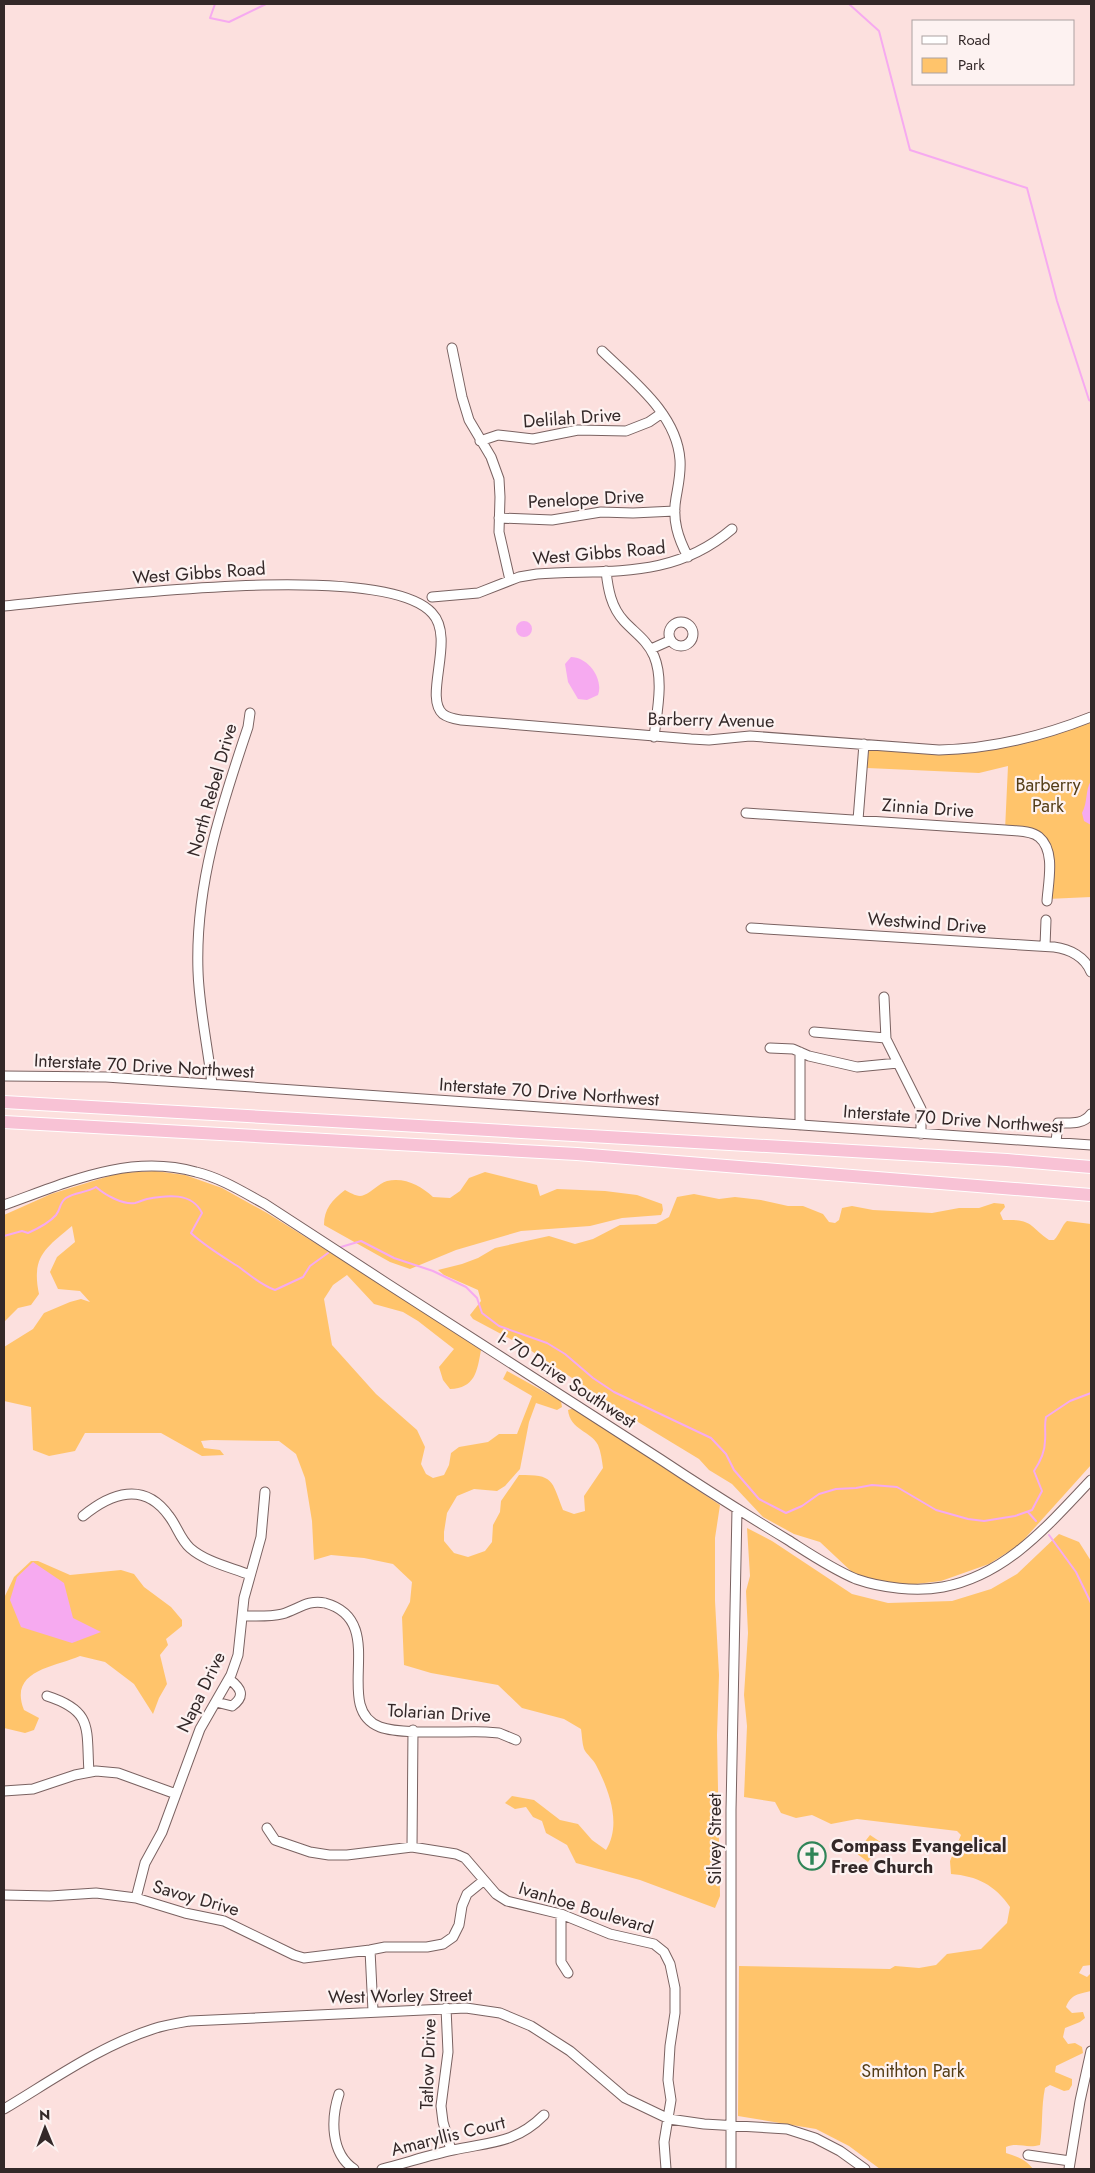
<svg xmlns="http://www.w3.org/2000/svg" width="1095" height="2173" viewBox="0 0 1095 2173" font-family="Jost,sans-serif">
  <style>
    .green { fill: #ffc46b }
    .water { fill: #f6aaf0 }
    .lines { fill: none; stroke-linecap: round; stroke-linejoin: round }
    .stream { stroke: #f6aaf0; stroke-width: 2 }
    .minor-casing { stroke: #7a6261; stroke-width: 11 }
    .highway-casing { stroke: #fff; stroke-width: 14 }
    .minor { stroke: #fff; stroke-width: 9 }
    .highway { stroke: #f8c2d5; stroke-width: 12 }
    .labels { text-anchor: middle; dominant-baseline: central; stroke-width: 4.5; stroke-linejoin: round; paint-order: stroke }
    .street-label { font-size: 18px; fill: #332828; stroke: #fdf2f1 }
    .park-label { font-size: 18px; fill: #543d16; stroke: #fdf2f1 }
    .poi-label { font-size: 18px; font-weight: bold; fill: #332828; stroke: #fdf2f1; text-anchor: start }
  </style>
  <rect width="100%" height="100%" fill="#fce0de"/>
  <!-- green -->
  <path class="green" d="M1091 721V897L1047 899 1049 869 1039 837 1005 830 1008 766 979 773 867 768 869 748 947 753 987 751Z
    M155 1171 185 1175 222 1188 267 1213 365 1274 481 1350C477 1372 475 1388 450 1389L443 1380 439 1367 454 1349 418 1321 403 1312 374 1304 347 1275 333 1285 324 1299 332 1345 376 1394 417 1430 425 1447 421 1464 426 1474 433 1478 444 1475 449 1465 451 1453 459 1447 488 1442 499 1434H517L532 1396 503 1379 507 1371 561 1401 562 1407 557 1410 536 1403 529 1422 520 1469 505 1486 497 1491 474 1489 457 1496 447 1513 444 1532V1541L454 1553 468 1557 485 1551 492 1542 493 1525 500 1512 501 1501 519 1475C554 1475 551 1479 563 1510L574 1514 585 1511 584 1496 603 1468C602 1461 601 1452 598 1445 591 1431 570 1430 568 1410L574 1408 720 1505 715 1538V1601L719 1675 717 1735 720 1896 715 1908 640 1880 576 1863 567 1845 546 1833 542 1821 533 1817 526 1807 515 1809 505 1803 512 1796 534 1800 560 1820 578 1824 592 1840 606 1850C622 1824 609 1790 596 1765 593 1759 587 1755 584 1749 582 1743 582 1735 581 1729L564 1719 522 1708 498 1685 431 1673 404 1665 402 1617 410 1602 412 1582 393 1564 364 1558 331 1555 314 1560 312 1521 305 1478 296 1454 279 1441 211 1440 201 1441 204 1448 220 1450 224 1455 202 1456 161 1433H85L75 1451 49 1456 33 1450 31 1407 4 1401V1347L33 1329 44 1313 70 1302 81 1299 90 1302 80 1291 58 1289 50 1272 57 1257 75 1242 72 1226C46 1248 31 1256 39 1294L31 1305 18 1308 4 1322V1215L51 1194 119 1173Z
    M485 1172 537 1185 540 1196 557 1189 605 1191 637 1195 662 1204 663 1210 661 1215 622 1218 590 1226 521 1231 456 1250 410 1269 390 1262 324 1225C324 1209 332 1200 345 1190 351 1193 358 1198 364 1195 372 1192 378 1184 387 1181 405 1177 421 1186 433 1197L450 1198 460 1191 469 1178Z
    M694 1194 719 1199 735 1197 761 1200 788 1206H803L823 1214 829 1222 835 1223 839 1220 842 1208 852 1206 873 1210 932 1213 959 1208H979L994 1203 1004 1204 1005 1207 1000 1213 1003 1220C1033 1219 1028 1225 1049 1240H1054C1060 1234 1062 1225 1067 1221L1091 1224V1465L1019 1545 989 1564 941 1581 908 1585 873 1581 852 1572 820 1542 794 1534 763 1517 732 1484 709 1470 699 1459 638 1422 527 1348 473 1319 470 1315 481 1301 478 1290 444 1275 438 1270 462 1264 478 1258 495 1248 549 1236 575 1244 593 1239 620 1225 656 1224 669 1217 677 1197Z
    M747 1528 772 1541 852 1594 888 1603 952 1601 991 1589 1017 1574 1059 1534 1079 1542 1091 1561V1965L1083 1966 1079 1973 1087 1977 1091 1973V1991C1079 1994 1071 1994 1066 2007L1072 2013 1083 2012 1085 2018 1080 2022 1065 2028 1063 2037 1068 2044 1075 2043 1082 2047 1083 2053 1056 2066 1055 2072 1072 2079V2085L1069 2090 1064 2091 1050 2085 1045 2088C1041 2107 1043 2126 1040 2145 1026 2149 1018 2142 1006 2147V2153C1016 2156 1027 2160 1033 2169H880L849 2146 816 2129 738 2116 739 1966 890 1969 895 1966 919 1968 936 1965 947 1954 981 1949 1007 1923 1010 1907C995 1885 977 1876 951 1874L950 1861 961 1835 957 1831 857 1819 831 1824 812 1815 796 1818 781 1813 775 1802 744 1797 747 1726 744 1695 748 1633 746 1591 750 1576Z
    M31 1561H38L70 1575 121 1570 134 1574 144 1587 171 1607 182 1620V1626L166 1639 168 1645 160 1655 167 1684 159 1698 153 1714 134 1684 105 1662 80 1656C55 1667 8 1670 24 1710L39 1718 34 1730 25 1733 4 1728V1598L14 1577Z
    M870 1835 882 1843 868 1862 856 1853Z"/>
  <!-- water -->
  <path class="water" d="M516 629a8 8 0 1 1 16 0a8 8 0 1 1-16 0Z
    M571 657C588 657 604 679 598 695L587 700 578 699 568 682 565 664Z
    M1091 781V825L1084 821 1082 813C1088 802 1085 790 1091 781Z
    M33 1562 64 1583 73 1618 101 1632 72 1643 21 1627 10 1600 17 1577Z"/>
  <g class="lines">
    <!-- stream -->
    <path class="stream" d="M215 4 210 18 229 22 266 4
      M446 4H447
      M849 4 879 31 910 150 1027 188 1057 301 1089 400 1091 401
      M4 1236 22 1231 28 1233C37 1229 49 1223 56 1215 61 1209 59 1203 66 1198 75 1192 86 1193 96 1187 105 1195 123 1205 135 1203 139 1202 143 1200 147 1199 167 1195 192 1192 202 1213L191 1233C206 1247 222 1256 239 1267 251 1276 261 1285 275 1290L303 1277 310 1266 328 1253
      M341 1247 361 1241 394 1258 433 1271 466 1287 477 1298 482 1313 499 1326 547 1343 565 1354 593 1378 614 1392 711 1438 726 1454 734 1470 759 1499 786 1513 802 1506 819 1494 836 1489 856 1488 872 1485 897 1487 936 1510 968 1519 984 1521 1015 1516 1032 1510 1042 1491 1034 1471C1040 1462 1045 1452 1045 1441 1046 1432 1044 1426 1046 1417L1070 1401 1091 1393
      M1028 1512 1036 1521
      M1049 1535 1076 1572 1091 1603"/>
    <!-- minor casing -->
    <g class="minor-casing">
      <path id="minor" d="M452 348 462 397 469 420 491 457 499 479 500 497 499 532 510 580
        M602 351C633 381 677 414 680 460 681 474 678 486 676 498 672 520 678 538 688 557
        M480 441 498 435 533 439 578 430 626 431 649 422 662 413
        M499 518 552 520 601 512 633 513 675 511
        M606 571C608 589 611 607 624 621 635 633 647 640 654 656 664 680 657 711 654 737
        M432 597 478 593 519 577 537 574C610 569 672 580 732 529
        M4 606C81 599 382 558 432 613 456 638 423 697 443 714 448 718 455 719 461 720L691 739 709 740 750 736 939 750C991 749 1043 736 1091 717
        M669 634a12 12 0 1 1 24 0a12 12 0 1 1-24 0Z
        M651 649 671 640
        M746 813 1005 830C1015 831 1031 830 1039 837 1056 851 1048 883 1047 901
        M858 820 864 744
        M751 928 1054 947C1070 949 1085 957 1091 972
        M1045 946 1046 920
        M884 997 886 1039 921 1109V1134
        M814 1032 886 1038
        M770 1048 793 1049 809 1056 857 1067 898 1063
        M4 1076 106 1077 1091 1145
        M212 1084C208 1048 199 1007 198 971 195 885 221 807 248 727L250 713
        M800 1125V1052
        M1056 1142 1058 1123C1070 1123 1083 1125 1091 1114
        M4 1205C66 1183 129 1153 196 1172 221 1178 243 1192 265 1204 396 1290 528 1374 660 1459 702 1487 745 1514 788 1540 810 1554 832 1569 856 1579 882 1588 916 1592 943 1587 1007 1575 1049 1524 1091 1480
        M83 1516C111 1493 144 1481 169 1516 177 1526 180 1539 190 1548 206 1562 230 1567 250 1575
        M244 1616C256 1616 270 1617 282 1614 297 1610 308 1599 325 1603 391 1621 330 1708 380 1727 401 1735 461 1731 486 1732L499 1733 516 1740
        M47 1696C94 1711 86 1729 89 1772
        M216 1702 232 1706C246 1696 241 1688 229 1679
        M4 1791 33 1789 75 1775 96 1771 118 1773 176 1794
        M267 1828 275 1840 310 1852 329 1855H347L412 1847 456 1854 465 1858 496 1894 507 1901 561 1914 610 1934 654 1944 664 1952 670 1964 675 1988V2013L670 2046 668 2080 671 2100 664 2142 666 2169
        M412 1847 413 1730
        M4 1895 50 1896 96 1893 136 1898 185 1913 224 1921 294 1955 304 1958 370 1950 385 1947H427L443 1944 453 1937 459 1925 462 1906 467 1894 483 1881
        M136 1898 145 1863 162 1832 200 1729 231 1675 238 1655 244 1598 261 1537 265 1492
        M561 1914V1962L568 1973
        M370 1950 373 2011
        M446 2008 448 2052 441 2106 443 2122 451 2150
        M339 2094C331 2118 330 2153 354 2169
        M4 2109C51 2081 100 2046 153 2029 165 2025 178 2023 190 2021L466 2008 500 2013 531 2026 570 2051 625 2098 669 2119 704 2124 787 2129 815 2138 840 2151 865 2169
        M1028 2155 1070 2161
        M382 2169C406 2163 429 2155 453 2150 490 2142 515 2144 544 2115
        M731 2169V1810L737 1509
        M1069 2169 1080 2101 1091 2051"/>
    </g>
    <!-- highway casing -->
    <g class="highway-casing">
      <path id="highway" d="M4 1102 1007 1160 1091 1167
        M4 1122 577 1154 1091 1195"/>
    </g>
    <!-- minor -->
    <use href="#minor" class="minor"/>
    <!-- highway -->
    <use href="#highway" class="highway"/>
  </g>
  <!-- icons -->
  <defs>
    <g id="church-ring" transform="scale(1.4375)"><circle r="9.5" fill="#fdf2f1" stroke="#308558" stroke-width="1.5"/><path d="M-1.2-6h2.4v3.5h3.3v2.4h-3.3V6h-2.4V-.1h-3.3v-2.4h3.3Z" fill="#308558"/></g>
  </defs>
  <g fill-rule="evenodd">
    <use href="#church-ring" x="812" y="1856"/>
  </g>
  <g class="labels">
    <!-- street labels -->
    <g class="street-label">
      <text transform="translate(572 418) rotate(-4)">Delilah Drive</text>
      <text transform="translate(586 499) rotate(-3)">Penelope Drive</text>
      <text transform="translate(599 553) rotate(-5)">West Gibbs Road</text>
      <text transform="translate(199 573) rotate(-4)">West Gibbs Road</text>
      <text transform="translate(711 720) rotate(1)">Barberry Avenue</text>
      <text transform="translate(212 790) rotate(-74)">North Rebel Drive</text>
      <text transform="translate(928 808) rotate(4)">Zinnia Drive</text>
      <text transform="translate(927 923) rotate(4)">Westwind Drive</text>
      <text transform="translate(144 1066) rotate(3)">Interstate 70 Drive Northwest</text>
      <text transform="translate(549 1092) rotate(4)">Interstate 70 Drive Northwest</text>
      <text transform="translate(953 1119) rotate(4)">Interstate 70 Drive Northwest</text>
      <text transform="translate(567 1380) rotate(33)">I- 70 Drive Southwest</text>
      <text transform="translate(201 1692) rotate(-64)">Napa Drive</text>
      <text transform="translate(439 1713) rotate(3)">Tolarian Drive</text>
      <text transform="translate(715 1839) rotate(-90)">Silvey Street</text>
      <text transform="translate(196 1898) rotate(16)">Savoy Drive</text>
      <text transform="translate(586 1908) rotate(17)">Ivanhoe Boulevard</text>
      <text transform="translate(400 1996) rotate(-1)">West Worley Street</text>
      <text transform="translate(428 2064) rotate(-88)">Tatlow Drive</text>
      <text transform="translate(448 2136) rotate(-14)">Amaryllis Court</text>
    </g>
    <!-- park labels -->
    <g class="park-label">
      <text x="1048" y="785">Barberry<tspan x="1048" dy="21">Park</tspan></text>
      <text x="913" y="2071">Smithton Park</text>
    </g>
    <!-- poi labels -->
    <g class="poi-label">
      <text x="831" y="1846">Compass Evangelical<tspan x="831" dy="21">Free Church</tspan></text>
    </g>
  </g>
  <!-- border -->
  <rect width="1095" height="2173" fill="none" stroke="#332828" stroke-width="10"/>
  <!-- legend -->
  <rect x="912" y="20" width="162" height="65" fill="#fdf2f1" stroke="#aca1a1"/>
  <rect x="922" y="36" width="25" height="8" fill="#ffffff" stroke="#aca1a1"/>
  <text x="958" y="45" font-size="15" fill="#332828">Road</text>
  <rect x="922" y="58" width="25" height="15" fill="#ffc46b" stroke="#aca1a1"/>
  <text x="958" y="70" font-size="15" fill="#332828">Park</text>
  <!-- north arrow -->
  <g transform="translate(45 2128) rotate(359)" stroke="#fdf2f1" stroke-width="4" paint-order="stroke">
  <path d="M0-4L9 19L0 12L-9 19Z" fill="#332828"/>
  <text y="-8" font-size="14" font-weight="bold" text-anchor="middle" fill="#332828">N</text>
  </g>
</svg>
